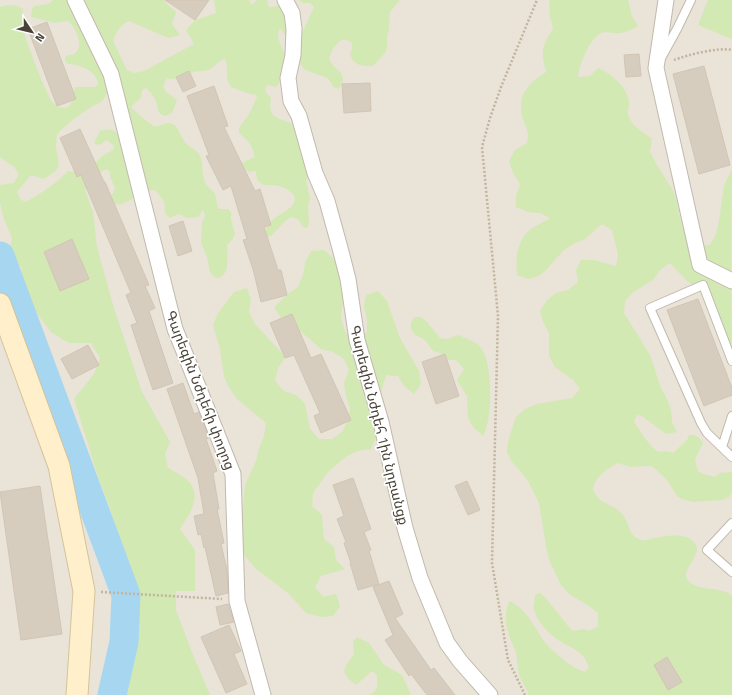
<svg xmlns="http://www.w3.org/2000/svg" width="732" height="695" viewBox="0 0 732 695" font-family="'Titillium Web','Noto Sans Armenian',sans-serif">
  <style>
    .residential { fill: #e9e3d8 }
    .green { fill: #d3e9b3; fill-rule: evenodd }
    .lines { fill: none; stroke-linecap: round; stroke-linejoin: round }
    .river { stroke: #a7d6f1; stroke-width: 29 }
    .building { fill: #d7cdbf; stroke: #d2c5b3 }
    .lane-casing { stroke: #c1b9ad; stroke-width: 10 }
    .street-casing { stroke: #c1b9ad; stroke-width: 17 }
    .secondary-casing { stroke: #d5c39a; stroke-width: 23 }
    .path { stroke: #c3b49e; stroke-width: 2.5; stroke-dasharray: 2 2; stroke-linecap: butt }
    .lane { stroke: #fff; stroke-width: 8 }
    .street { stroke: #fff; stroke-width: 15 }
    .secondary { stroke: #fff0cb; stroke-width: 21 }
    .labels { text-anchor: middle; dominant-baseline: central; stroke-width: 3.5; stroke-linejoin: round; paint-order: stroke }
    .street-label { font-size: 14px; fill: #494238; stroke: #fff }
  </style>
  <rect width="100%" height="100%" fill="#f5f1ea"/>
  <!-- residential -->
  <path class="residential" d="M0 0H732V695H0Z"/>
  <!-- green -->
  <path class="green" d="M53 0H164L166 3 176 12 172 24 180 35 168 38 129 21C120 24 116 33 113 41L127 70 135 73 144 71 194 44 186 30 195 20 216 13 214 0H249L251 4H253L257 0H267L269 7 279 6 285 12 289 37 286 36 281 29H279C274 46 293 57 288 70 285 75 281 81 277 86L276 87 267 85 265 91 271 98 270 107 272 114 279 119 286 121 292 124 302 144 309 173 306 181 310 198 308 205 309 224 307 228 303 227C289 201 280 235 267 237 258 216 296 215 295 197 292 192 285 187 279 186 271 184 260 188 257 178 256 176 256 173 256 171L248 172 242 167V163L254 157C254 146 247 140 239 133V128L249 114 257 97 255 94 253 95 231 87C223 75 230 69 225 59H223L209 70 193 72 182 78 171 79 167 78 163 86 166 92 177 100 172 113 165 116C156 113 159 109 156 101 154 96 150 92 146 88L142 90 141 97 131 107C133 110 151 125 154 126 159 127 165 123 170 123 179 126 178 132 183 139 187 147 195 148 199 154 204 163 201 173 205 182 207 187 212 189 215 194 217 199 216 204 219 209H228L231 212V220L235 234 232 240 227 245C227 256 231 276 217 278L213 276 210 272 207 257 201 243 202 223 205 216 203 210 198 217 188 218 178 214 170 218C162 212 166 208 164 201 162 198 157 193 155 190 151 190 146 191 142 193 133 197 124 207 113 204L111 197 115 189 110 176V172L107 169 102 171 85 190 93 212 97 247 113 305 142 392 170 442 165 454 168 468C175 472 186 477 191 484 201 500 188 516 180 529L195 550V591H176V610L191 650 210 695H121L122 676V627L126 595 111 511 98 477 74 399 94 374 100 358 91 343H69L52 333 33 309 24 289 21 267 15 262 9 252 12 238 4 219 0 203V185L14 183 19 174 14 167 0 157V7C7 4 17 4 23 9 23 15 22 22 23 28 24 37 48 99 54 104 59 109 64 109 70 106L75 87H95L98 84C97 71 80 64 68 64L65 61V56C68 55 73 55 75 53 85 46 75 26 68 21L55 23 31 17 32 9 34 6 48 4ZM110 89 121 139C115 129 111 128 100 131L94 143 99 145 107 140 114 146 113 150 102 156 93 166 81 172 68 171C56 184 41 193 26 202L21 200 17 192 30 176H35L43 179C63 169 59 166 56 147 56 143 57 138 57 134 67 124 78 115 90 108 93 105 98 104 101 102 106 98 106 93 110 89Z
    M298 0H400L390 12 389 30 387 36V48L385 53 373 66C361 66 354 66 350 54L352 49V43L347 40H341L333 48 329 58C335 74 350 70 339 89L333 87 328 78 305 70 301 65 299 59V40L314 7 310 3H304Z
    M549 0H628L632 16 638 26C631 30 623 34 615 33 612 33 608 32 605 32 591 33 579 65 578 77L590 76 598 68C611 74 627 86 629 102 630 106 627 110 628 114 630 125 644 133 652 139L650 151 655 162 674 192 683 229 690 239 699 246 710 245 716 234 719 221 724 185 732 169 731 264 732 363 705 294 686 280 670 263 660 270 653 280 633 292 625 301 624 313 650 355 661 388 667 399 671 410 672 422 677 432 666 434 642 416 637 415 634 421C636 426 652 449 657 451 663 453 665 450 673 453L687 440 689 435C696 434 699 437 703 443L695 459 698 471 703 474 715 477 720 473 732 472V492L729 497 722 500 693 502 682 499 677 496 667 480 653 467 648 466 630 467 618 463C606 469 595 476 593 490 595 493 597 497 600 500 607 505 617 507 623 515 630 524 628 537 642 540 647 541 650 539 654 538 664 536 681 533 690 539 710 551 680 568 687 579 696 593 722 585 732 596V695H529L519 675 516 652 509 636 506 624V612L509 601C528 608 536 633 549 647 555 653 562 658 568 663 574 667 578 670 585 672L589 667C582 648 570 649 557 639 548 633 539 623 535 613 532 607 535 601 535 595L540 593 545 597 572 631 584 629 589 631 598 626V613L589 606 569 594 561 585 551 564 547 552 539 503 528 481 521 472 513 463 507 453 508 441 516 417 525 409 537 404 572 398 580 389 573 380 555 367 549 356V333L543 322 540 311 547 300 556 293 568 290 578 282 576 270 581 260H594L616 266 618 254 612 230 602 224 585 239 573 244 563 251 547 269 539 276 528 279 517 275C515 258 517 240 531 229 537 225 544 222 550 218L540 213 528 212 516 207V196L520 184 513 173 509 161 515 150 527 143C529 131 528 133 524 122 515 97 527 84 546 72 540 49 542 48 553 28L550 17Z
    M708 0H732V39L698 25Z
    M324 250 333 258 346 282 347 294 342 306 341 319 345 331 352 341 357 340 367 332V319L364 307 366 295 378 291 387 301 400 338 419 371 421 384 414 394 404 386 398 376 386 375 379 400 376 437 371 449 358 451 347 456 328 472 313 493 312 506 322 515 324 539 334 547 336 560 345 569 321 576 315 587 323 597 336 594 340 606 333 616 321 617 306 613 288 593 256 569 239 549 245 485 256 461 259 448 264 436 266 423 237 399 230 389 224 377 220 349 213 325 218 313 234 292 247 288 251 300 249 312 255 324 281 352 285 358 278 368 275 381 284 391 296 395 305 404 310 429 319 439H332L342 432 348 420 350 408 346 396 344 383 349 370 344 359 333 352 321 349 292 324 281 318 274 307 287 295 298 287 303 275 305 263 311 251Z
    M414 317H421L427 322 440 338 447 339 459 335C466 339 476 341 481 348 493 364 493 419 483 436L474 428 470 422 468 416 467 396 457 380 464 369 456 360H449L439 353 433 351 425 340 414 334 411 329V323Z
    M357 637 369 643 384 665 402 675 411 695H369L373 693 377 688V675L372 671 356 685C341 673 341 670 354 655L353 642Z"/>
  <g class="lines">
    <!-- river -->
    <path class="river" d="M0 256 126 595 124 642 112 695"/>
  </g>
  <!-- building -->
  <path class="building" d="M165 0H209L195 20Z
    M47 22 76 99 57 106 28 29Z
    M639 54 641 76 626 77 624 55Z
    M704 66 730 165 699 174 673 74Z
    M189 71 196 86 183 92 176 77Z
    M370 83 371 111 344 113 342 84Z
    M214 86 228 126 224 127 255 191 260 189 271 225 264 227 278 270H281L287 295 261 302 253 269 243 240 247 239 231 186 223 190 206 156 209 155 187 96Z
    M80 129 104 182H105L149 285 145 286 155 308 149 311 173 383 153 390 131 325 137 323 126 295 131 293 81 175 77 177 60 138Z
    M183 221 192 251 178 256 169 226Z
    M72 239 89 279 60 291 44 252Z
    M698 299 732 388V395L704 406 667 310Z
    M292 314 311 358 321 354 351 420 321 433 314 416 320 413 294 355 285 358 270 323Z
    M88 345 99 365 72 379 61 359Z
    M445 354 459 396 436 404 422 362Z
    M183 383 194 414 199 412 209 438 206 439 217 471 213 473 219 509H217L224 543 221 544 227 570 228 593 216 596 205 547 204 548 201 534 198 535 194 516 204 514 198 478 167 389Z
    M353 478 371 529 364 532 371 550 369 551 379 584 358 590 350 563H351L344 543 346 542 337 519 344 516 333 485Z
    M467 481 480 510 468 515 455 486Z
    M40 486 62 634 21 640 0 492Z
    M389 581 403 614 395 618 431 670 434 668 455 695H427L411 674 409 676 385 640 393 635 373 587Z
    M228 604 234 622 220 625 216 607Z
    M229 625 241 651 234 654 247 684 226 693 201 637Z
    M667 657 682 682 668 690 654 665Z"/>
  <g class="lines">
    <!-- lane casing -->
    <g class="lane-casing">
      <path id="lane" d="M661 58 677 29 691 0
        M732 361 703 285 650 308 701 423 707 433 732 457
        M722 447 732 416
        M732 523 707 550 732 572"/>
    </g>
    <!-- street casing -->
    <g class="street-casing">
      <path id="street" d="M75 0 111 74 175 329 233 474 237 601 263 695
        M285 0 292 13 294 29 293 55 288 78 291 101 299 116 315 173 327 201 340 248 348 279 357 340 381 422 405 528 420 578 447 643 460 661 490 695
        M666 0 656 68 700 265 732 281"/>
    </g>
    <!-- secondary casing -->
    <g class="secondary-casing">
      <path id="secondary" d="M0 304 59 466 84 591 77 695"/>
    </g>
    <!-- path -->
    <path class="path" d="M674 60C687 55 718 47 732 50
      M101 592 222 599
      M525 695 508 660 492 563 498 316 482 147 490 118 501 87 537 0"/>
    <!-- lane -->
    <use href="#lane" class="lane"/>
    <!-- street -->
    <use href="#street" class="street"/>
    <!-- secondary -->
    <use href="#secondary" class="secondary"/>
  </g>
  <g class="labels">
    <!-- street labels -->
    <g class="street-label">
      <text transform="translate(201 390) rotate(69)">Գարեգին Նժդեհի փողոց</text>
      <text transform="translate(380 425) rotate(76)">Գարեգին Նժդեհ 1ին նրբանցք</text>
    </g>
  </g>
  <!-- north arrow -->
  <g transform="translate(32 32) rotate(125)" stroke="#ffffff" stroke-width="3" paint-order="stroke">
  <path d="M0-3L7 15L0 10L-7 15Z" fill="#494238"/>
  <text y="-6" font-size="11" font-weight="bold" text-anchor="middle" fill="#494238">N</text>
  </g>
</svg>
